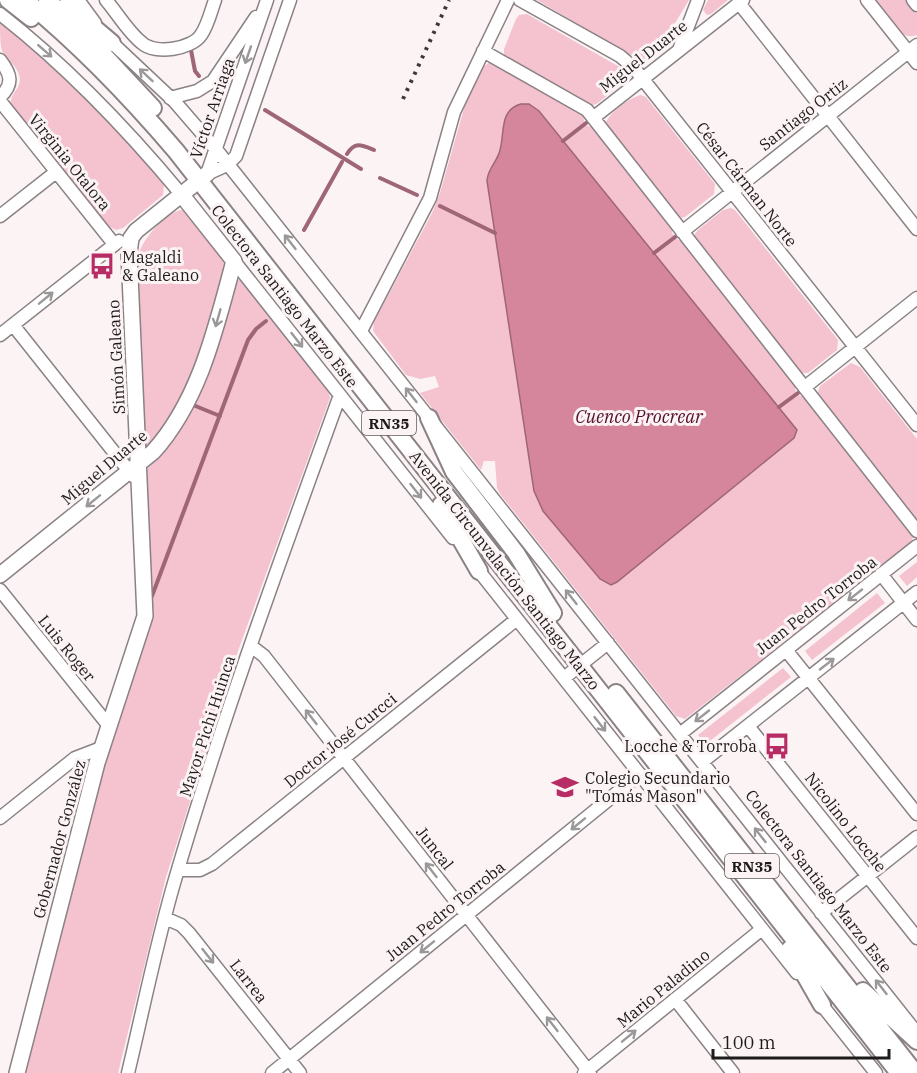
<svg xmlns="http://www.w3.org/2000/svg" width="917" height="1073" viewBox="0 0 917 1073" font-family="'IBM Plex Serif',serif">
  <style>
    .green { fill: #f5c2cf }
    .water { fill: #d5869d; stroke: #9e6676; stroke-width: 1.5 }
    .lines { fill: none; stroke-linecap: round; stroke-linejoin: round }
    .stream { stroke: #9e6676; stroke-width: 4 }
    .minor-casing { stroke: #8a8284; stroke-width: 15 }
    .major-casing { stroke: #8a8284; stroke-width: 18 }
    .highway-casing { stroke: #8a8284; stroke-width: 20 }
    .minor { stroke: #fff; stroke-width: 12 }
    .major { stroke: #fff; stroke-width: 15 }
    .highway { stroke: #fff; stroke-width: 16 }
    .rail { stroke: #3d3939; stroke-width: 4; stroke-dasharray: 3 6; stroke-linecap: butt }
    .oneway { stroke: #9a9898 }
    .labels { text-anchor: middle; dominant-baseline: central; stroke-width: 6; stroke-linejoin: round; paint-order: stroke }
    .shield { fill: #fcf3f5; stroke: #615c5c; stroke-width: 1.5 }
    .shield-label { font-size: 15px; font-weight: bold; fill: #1e1b1b }
    .street-label { font-size: 16px; fill: #1e1b1b; stroke: #fcf3f5 }
    .poi-label { font-size: 16px; fill: #1e1b1b; stroke: #fcf3f5; text-anchor: start }
    .water-label { font-size: 18px; font-style: italic; fill: #560f2c; stroke: #fcf3f5 }
  </style>
  <rect width="100%" height="100%" fill="#fcf3f5"/>
  <!-- green -->
  <path class="green" d="M537 0H689L655 56 646 62 641 61Z
    M708 0H728L711 14 707 15 703 10Z
    M874 0H906L917 14V35C899 43 884 12 874 0Z
    M527 14 623 69 626 74 625 81 598 103 591 106 504 57V49L516 19 519 15Z
    M0 23C48 62 93 103 134 150 144 161 155 173 164 185L163 195 123 228 116 230 108 226 11 105C9 94 20 90 20 79 19 67 7 60 2 51 0 44 0 31 0 23Z
    M492 61 583 112 584 121 587 126 595 127 673 226 672 233 678 240 685 241 796 383 795 390 800 396 807 397 914 535 910 544 685 719 676 716 500 494 497 488 495 461H484L481 470 420 393 439 387 435 376 420 379 406 375 373 331 374 322 432 213 440 193 465 105 484 66Z
    M641 95 646 97 715 184 714 194 685 217 679 218 675 216 605 126C606 115 630 97 641 95Z
    M731 208 735 210 838 340 837 350 808 373H798L695 241V234L698 230 723 210Z
    M181 210 186 211 226 263C212 317 198 373 169 421 163 430 155 438 148 447L145 444 137 259C141 241 163 214 181 210Z
    M237 280H240L328 388 330 398 238 651 166 877 118 1073H25L103 771 150 627 152 606 146 470 164 452 178 431Z
    M851 363 860 367 917 439V525L817 395 820 386Z
    M917 562V577L907 586 899 576Z
    M877 593 885 603 812 660 805 651Z
    M783 668 791 677 706 744 698 735Z"/>
  <!-- water -->
  <path class="water" d="M521 104H529L539 111 797 430 794 438 617 582 611 585 600 579 543 511 534 491 487 181C487 169 498 161 500 150 505 132 499 110 521 104Z"/>
  <g class="lines">
    <!-- stream -->
    <path class="stream" d="M190 45 195 71 199 76
      M265 110 361 169
      M563 141 590 120
      M347 154C355 141 362 145 374 150
      M380 178 417 195
      M440 206 495 233
      M304 230 342 162
      M654 253 679 234
      M193 405 220 416
      M779 407 802 390
      M152 596 248 340 256 329 266 321"/>
    <!-- minor casing -->
    <g class="minor-casing">
      <path id="minor" d="M78 0 95 23
        M106 0C118 14 128 32 142 43 155 55 192 49 201 35 208 25 211 11 215 0
        M520 0 620 56 634 68 917 425
        M867 0 917 63
        M913 0 917 5
        M739 3 917 229
        M0 14C68 67 126 128 181 194
        M108 39 175 102 219 153 916 1032
        M679 50 698 0
        M483 51 587 110 917 531
        M0 60C11 74 14 84 0 97
        M170 98 197 91 213 81 256 17
        M0 101 114 244
        M593 118 743 0
        M207 174 227 165 236 156 290 0
        M207 174 267 0
        M0 216 56 172
        M682 232 917 45
        M234 261 453 538
        M13 325 133 476
        M361 331 430 198 454 112 508 0
        M0 335 119 241
        M805 387 917 298
        M475 566 797 973
        M881 574 917 620
        M0 590 109 726
        M251 646 264 656 590 1073
        M786 650 917 814
        M564 678 608 643
        M748 726 917 938
        M680 734 917 546
        M702 762 917 592
        M0 818 75 758 101 748
        M178 870H200L212 864 517 619
        M821 913 917 837
        M165 918 181 925 189 933 300 1073
        M675 999 733 1073
        M817 999 876 1073
        M128 1073C143 1010 156 945 174 883 222 718 282 556 340 395
        M272 1073 640 774
        M584 1073 762 929"/>
    </g>
    <!-- major casing -->
    <g class="major-casing">
      <path id="major" d="M0 575 153 452C200 400 216 327 234 261L181 194
        M17 1073 97 763 145 616 129 253 131 238 136 231 207 174"/>
    </g>
    <!-- highway casing -->
    <g class="highway-casing">
      <path id="highway" d="M8 0 31 18
        M25 0C80 45 130 97 176 151L899 1073
        M47 0 83 33 153 108
        M67 5 112 43
        M429 418 454 472 516 553 553 613
        M441 505 479 571
        M616 693 915 1073
        M790 949 822 1005
        M863 991 917 1041"/>
    </g>
    <!-- minor -->
    <use href="#minor" class="minor"/>
    <!-- major -->
    <use href="#major" class="major"/>
    <!-- highway -->
    <use href="#highway" class="highway"/>
    <!-- rail -->
    <path class="rail" d="M403 99 449 0"/>
  </g>
  <!-- one-way arrows -->
  <defs><path id="oneway-shaft" d="M-6 0H5M1.5-3L5.5 0L1.5 3" fill="none" stroke-width="1.6" stroke-linecap="round" stroke-linejoin="round" transform="scale(1.5)"/></defs>
  <g class="oneway">
    <use href="#oneway-shaft" transform="translate(45 51) rotate(41)"/>
    <use href="#oneway-shaft" transform="translate(248 55) rotate(109)"/>
    <use href="#oneway-shaft" transform="translate(146 75) rotate(-137)"/>
    <use href="#oneway-shaft" transform="translate(290 242) rotate(-128)"/>
    <use href="#oneway-shaft" transform="translate(46 298) rotate(-39)"/>
    <use href="#oneway-shaft" transform="translate(218 318) rotate(106)"/>
    <use href="#oneway-shaft" transform="translate(297 340) rotate(52)"/>
    <use href="#oneway-shaft" transform="translate(411 395) rotate(-128)"/>
    <use href="#oneway-shaft" transform="translate(416 491) rotate(52)"/>
    <use href="#oneway-shaft" transform="translate(93 501) rotate(141)"/>
    <use href="#oneway-shaft" transform="translate(855 595) rotate(142)"/>
    <use href="#oneway-shaft" transform="translate(571 597) rotate(-128)"/>
    <use href="#oneway-shaft" transform="translate(827 664) rotate(-38)"/>
    <use href="#oneway-shaft" transform="translate(702 716) rotate(142)"/>
    <use href="#oneway-shaft" transform="translate(311 717) rotate(-128)"/>
    <use href="#oneway-shaft" transform="translate(600 724) rotate(52)"/>
    <use href="#oneway-shaft" transform="translate(578 824) rotate(141)"/>
    <use href="#oneway-shaft" transform="translate(760 835) rotate(-128)"/>
    <use href="#oneway-shaft" transform="translate(431 870) rotate(-128)"/>
    <use href="#oneway-shaft" transform="translate(427 947) rotate(141)"/>
    <use href="#oneway-shaft" transform="translate(208 956) rotate(52)"/>
    <use href="#oneway-shaft" transform="translate(881 987) rotate(-128)"/>
    <use href="#oneway-shaft" transform="translate(552 1024) rotate(-128)"/>
    <use href="#oneway-shaft" transform="translate(629 1036) rotate(-39)"/>
  </g>
  <!-- icons -->
  <defs>
    <g id="bus-bare" transform="scale(2.07)"><path d="M-5-6H5V4H4V6H2V4H-2V6H-4V4H-5ZM-3.5-4V0h7V-4ZM-3.5 1.2v1.5H-2V1.2ZM2 1.2v1.5H3.5V1.2Z" fill="#b72c64" stroke="#fcf3f5" stroke-width="2.5" paint-order="stroke"/></g>
    <g id="school-bare" transform="scale(2.07)"><path d="M0-5L7-2L0 1L-7-2ZM-4 1L0 2.5L4 1V4Q0 6-4 4Z" fill="#b72c64" stroke="#fcf3f5" stroke-width="2.5" paint-order="stroke"/></g>
  </defs>
  <g fill-rule="evenodd">
    <use href="#bus-bare" x="102" y="266"/>
    <use href="#bus-bare" x="777" y="746"/>
    <use href="#school-bare" x="565" y="787"/>
  </g>
  <g class="labels">
    <!-- shield labels -->
    <g class="shield">
      <rect x="362" y="411" width="54" height="24" rx="4.5"/>
      <rect x="725" y="854" width="54" height="24" rx="4.5"/>
    </g>
    <g class="shield-label">
      <text x="389" y="423">RN35</text>
      <text x="752" y="866">RN35</text>
    </g>
    <!-- street labels -->
    <g class="street-label">
      <text transform="translate(643 56) rotate(-38)">Miguel Duarte</text>
      <text transform="translate(212 108) rotate(-71)">Víctor Arriaga</text>
      <text transform="translate(803 114) rotate(-38)">Santiago Ortiz</text>
      <text transform="translate(70 162) rotate(51)">Virginia Otalora</text>
      <text transform="translate(747 184) rotate(52)">César Cárman Norte</text>
      <text transform="translate(285 296) rotate(52)">Colectora Santiago Marzo Este</text>
      <text transform="translate(116 357) rotate(-93)">Simón Galeano</text>
      <text transform="translate(104 467) rotate(-40)">Miguel Duarte</text>
      <text transform="translate(505 570) rotate(52)">Avenida Circunvalación Santiago Marzo</text>
      <text transform="translate(816 605) rotate(-38)">Juan Pedro Torroba</text>
      <text transform="translate(67 648) rotate(51)">Luis Roger</text>
      <text transform="translate(207 726) rotate(-72)">Mayor Pichi Huinca</text>
      <text transform="translate(340 740) rotate(-39)">Doctor José Curcci</text>
      <text transform="translate(846 822) rotate(52)">Nicolino Locche</text>
      <text transform="translate(59 839) rotate(-75)">Gobernador González</text>
      <text transform="translate(435 848) rotate(52)">Juncal</text>
      <text transform="translate(819 881) rotate(52)">Colectora Santiago Marzo Este</text>
      <text transform="translate(445 911) rotate(-39)">Juan Pedro Torroba</text>
      <text transform="translate(249 981) rotate(52)">Larrea</text>
      <text transform="translate(663 988) rotate(-39)">Mario Paladino</text>
    </g>
    <!-- poi labels -->
    <g class="poi-label">
      <text x="122" y="257">Magaldi<tspan x="122" dy="18">&amp; Galeano</tspan></text>
      <text x="757" y="746" text-anchor="end">Locche &amp; Torroba</text>
      <text x="585" y="778">Colegio Secundario<tspan x="585" dy="18">"Tomás Mason"</tspan></text>
    </g>
    <!-- water labels -->
    <g class="water-label">
      <text x="639" y="416">Cuenco Procrear</text>
    </g>
  </g>
  <!-- scale -->
  <path d="M713 1049v9h176v-9" fill="none" stroke="#1e1b1b" stroke-width="3"/>
  <text x="722" y="1049" font-size="18" fill="#1e1b1b" stroke="#fcf3f5" stroke-width="4.5" paint-order="stroke">100 m</text>
</svg>
